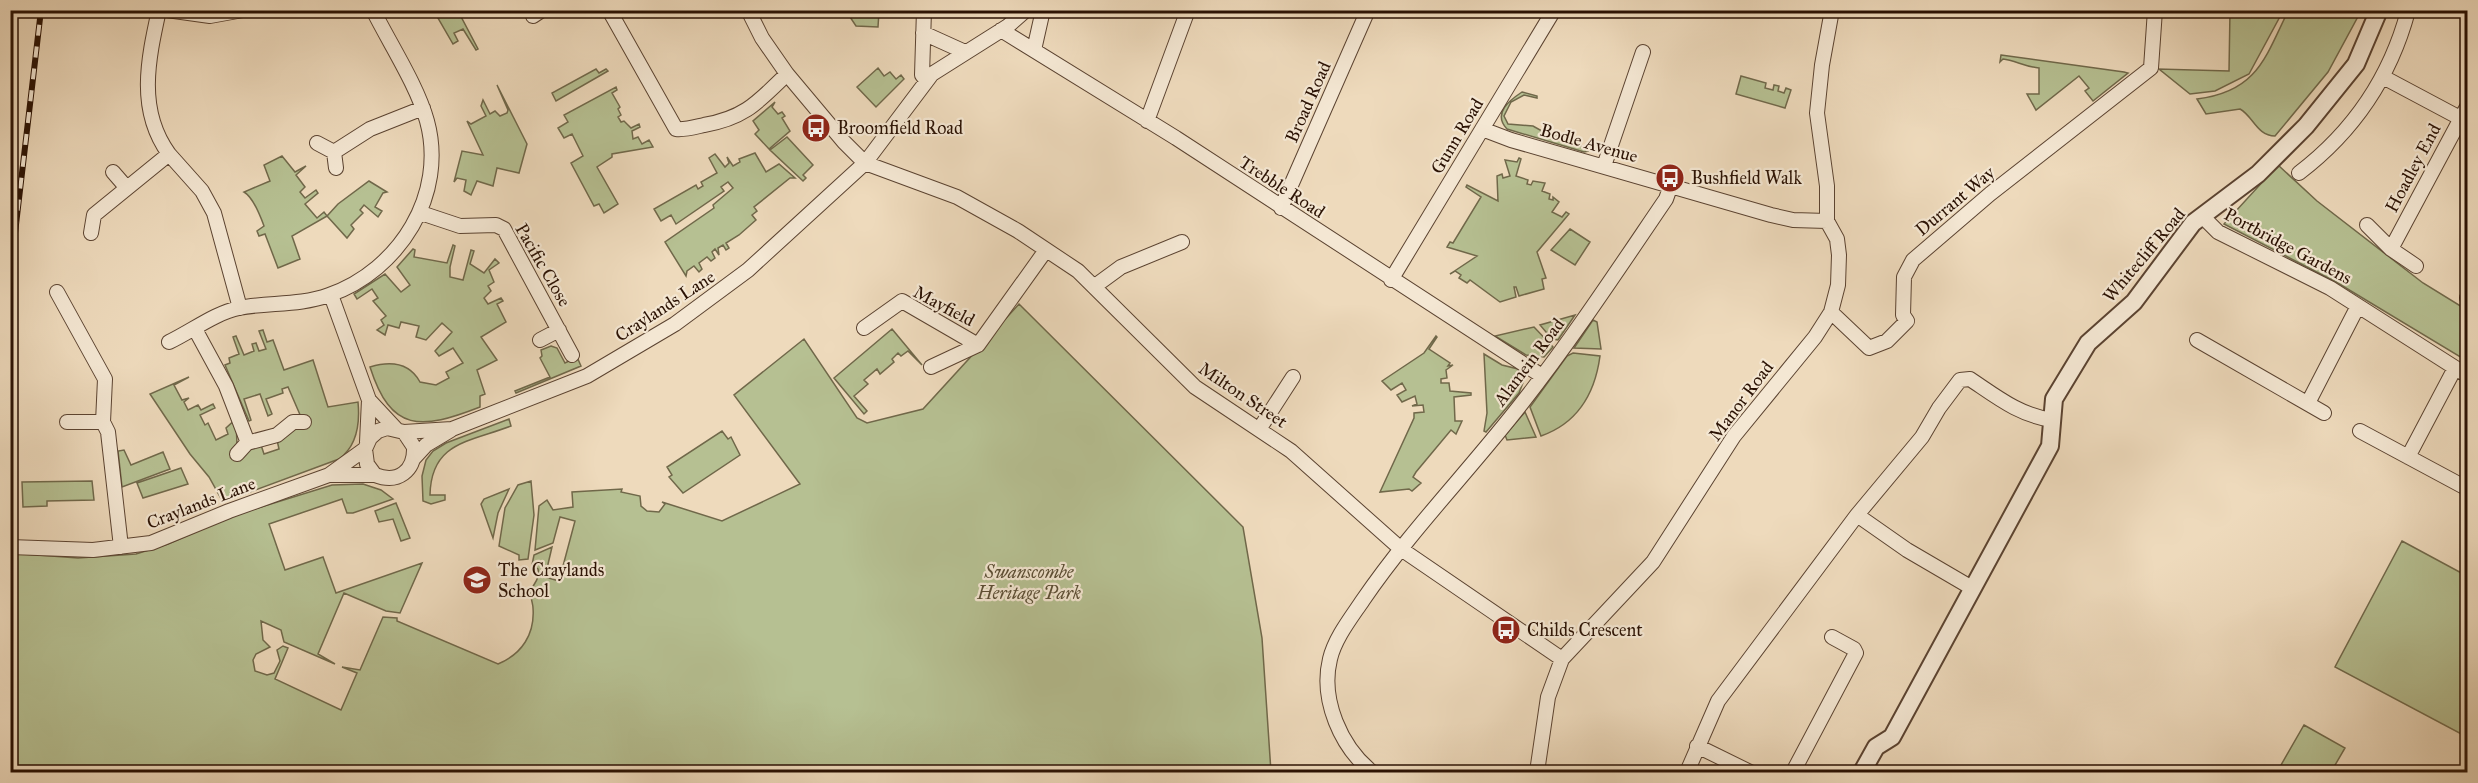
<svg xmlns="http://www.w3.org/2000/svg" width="2478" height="783" viewBox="0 0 2478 783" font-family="'IM FELL Great Primer',serif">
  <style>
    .green { fill: #b6c092; stroke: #70684a; stroke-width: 1.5 }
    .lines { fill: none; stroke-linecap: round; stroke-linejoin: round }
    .minor-casing { stroke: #5b4331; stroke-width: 16 }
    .tertiary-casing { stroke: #5b4331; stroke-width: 20 }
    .minor { stroke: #f4e7d3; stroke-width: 14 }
    .tertiary { stroke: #f4e7d3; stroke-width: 16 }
    .rail-casing { stroke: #2a1103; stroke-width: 6 }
    .rail { stroke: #f4e7d3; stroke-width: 4; stroke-dasharray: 11; stroke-linecap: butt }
    .labels { text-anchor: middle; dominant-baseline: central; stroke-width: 4.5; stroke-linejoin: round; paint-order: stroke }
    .street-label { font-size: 18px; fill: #2a1103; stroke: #f4e7d3 }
    .poi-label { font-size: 18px; fill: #2a1103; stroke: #f4e7d3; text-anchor: start }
    .park-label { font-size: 18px; font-style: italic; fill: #5b4e35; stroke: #f4e7d3 }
  </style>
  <rect width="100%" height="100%" fill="#eedabc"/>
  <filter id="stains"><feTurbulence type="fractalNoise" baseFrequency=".00333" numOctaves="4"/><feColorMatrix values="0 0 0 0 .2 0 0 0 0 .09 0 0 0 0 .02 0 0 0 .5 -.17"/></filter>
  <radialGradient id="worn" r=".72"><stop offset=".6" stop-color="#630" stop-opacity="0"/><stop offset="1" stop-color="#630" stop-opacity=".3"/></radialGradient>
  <!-- green -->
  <path class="green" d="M454 11H458L478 49 476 50 463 29 454 33 458 41 453 44 438 18Z
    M846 11H879L878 27 856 26Z
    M2230 11H2283L2249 74 2215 91 2190 94 2159 69 2229 71Z
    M2288 11H2361L2328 72 2275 136C2257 136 2253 116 2240 109L2206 114 2197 99C2256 92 2265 59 2288 11Z
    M2001 55 2124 72 2128 73 2093 101 2085 91 2089 88 2079 76 2036 110 2027 94H2039V68C2026 67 2014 60 2003 59L2000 62Z
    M878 68 884 76 890 72 896 79 901 75 904 79 876 107 857 87Z
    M596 69 599 73 606 69 608 71 556 101 552 93Z
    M1741 76 1766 83 1765 88 1773 90 1774 85 1779 86 1778 91 1784 93 1786 88 1791 90 1785 108 1736 94Z
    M497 85 527 144 519 173 497 168 493 186 477 181 471 195 464 191 466 180 457 178 454 182 462 151 483 155 467 121 471 124 486 116 481 106 483 100 490 114 495 111 500 116 507 113 508 110Z
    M616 87 617 90 612 93 620 107 618 109 621 115 618 117 621 122 624 121 631 128 639 124 640 127 632 131 633 139 638 137 642 144 649 140 653 147 612 154V157L597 167 618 204 604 213 599 204 594 206 571 163 583 156 572 134 564 138 558 128 568 122 564 115Z
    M1522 92 1537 96V98L1524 95 1511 102 1504 116 1508 124 1533 126 1549 135 1562 136 1586 149 1598 146 1599 149 1584 152 1507 129C1492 113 1510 100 1522 92Z
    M775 102 772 107 778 114 782 112 785 116 782 118 790 131 769 149 755 134 759 130 753 121Z
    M787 137 813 165 803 175 806 178 803 181 770 150Z
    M755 153 766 172 779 164 795 178H790L754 207 757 211 752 215 756 220 739 235 726 243 729 248 726 250 723 245 718 248 719 255 715 249 712 252 715 258 711 261 707 257 699 263 702 269 699 272 694 266 687 271 686 276 665 242 714 208 713 205 733 188 728 182 721 187 724 191 676 224 671 215 661 221 654 209 696 185 698 189 703 186 701 182 717 173 709 158 715 154 725 167 729 163 727 157 733 166 740 162 739 159Z
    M282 156 295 172 306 166 296 175 305 187 300 192 305 198 316 190 318 193 305 204 317 218 324 212 327 216 338 204 369 181 387 192 383 193 375 207 382 211 378 217 364 205 360 210 363 213 351 225 354 229 347 238 327 216 292 236 300 259 278 268 265 234 259 236 257 231 264 226C260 215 253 197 244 192L270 181 264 165Z
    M1519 158 1521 159 1516 176 1528 180 1527 184 1531 185 1533 181 1545 183 1542 191 1550 194 1549 199 1553 200V197L1559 202 1552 212 1562 217 1566 212 1569 214 1537 252 1546 278 1542 279 1544 289 1519 296 1516 287H1514L1516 297 1500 302 1470 280 1467 283 1459 278 1461 275 1455 271 1450 274 1477 256 1447 247 1450 242 1453 243 1481 197 1466 187 1467 185 1498 201 1497 176 1502 174 1503 178 1510 176 1505 160 1517 162Z
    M2278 165 2317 201 2423 283 2467 310V361L2336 282 2224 224Z
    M1570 229 1590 242 1575 265 1551 250Z
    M453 245 455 246 450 267V277L463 280 471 250 474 251 470 264 484 273 495 259 499 263 489 270 494 282 488 286 491 291 484 298 488 304 501 298 503 301 497 304 506 322 481 337 497 360 477 370 485 394 480 396V407C421 430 391 433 370 367 390 361 409 362 420 382L436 385 449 378 446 372 463 363 453 348 439 356 435 351 452 332 442 323 426 340 416 337 419 326 401 322 399 328 388 325 385 335 377 330 384 325 381 320 386 316 373 301 378 298 372 289 357 299 354 294 385 274 401 292 410 285 397 267 413 249 415 250 414 257 447 263Z
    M1019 304 1243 527 1262 638 1271 772H11L10 553 78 558 136 554 168 544 232 516 332 485 363 484 381 490 393 499 353 513H347L342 499 269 524 285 570 323 557 336 593 422 563 400 613 386 611 344 593 318 654 335 664 284 642 281 630 261 621 263 640 270 647 256 654 253 660 255 671 267 675 274 673 280 661 277 650 283 646 288 648 275 679 341 710 357 673 342 667 360 670 383 617 397 618V621L498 664C522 654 535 634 533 608 533 603 529 594 531 590 535 582 540 578 538 569L532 565 534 555 552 547 545 577 559 581 575 521 560 517 553 543 535 550 539 506 547 500 553 510 573 507 572 492 622 489 621 492 640 496 641 506 647 511 659 512 665 504 662 502 722 521 800 484 734 395 804 339 857 418 867 423 923 409Z
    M1575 315 1558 340 1552 339 1540 325Z
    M1593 320 1597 322 1601 349 1574 348Z
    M1534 327 1553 347 1544 357 1526 355 1495 336Z
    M892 329 922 365 908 351 901 356 898 353 892 359 894 362 880 374 877 369 864 380 868 384 854 396 867 411 864 414 834 378Z
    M263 330 267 342 273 340 284 370 313 360 328 407 358 402C360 423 357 446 339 459L223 502 209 477 190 454 150 394 189 377 174 385 182 400 189 398 184 402 188 410 198 405 201 410 213 404 215 408 200 415 205 425 208 423 216 440 228 434 226 428 236 419 237 445 245 450 261 445 264 454 279 449 277 440 301 417 288 387 282 389 283 393 266 399 272 414 268 416 260 394 244 399 251 420 249 421 225 365 230 363 229 358 239 354 233 337 236 336 244 355 254 351 252 344 256 343 259 351 266 349 259 331Z
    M1436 336 1437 337 1429 349 1450 363 1448 366 1453 365 1446 370 1447 378 1441 379V383H1449L1450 391 1471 393V395L1454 397 1455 421H1462L1456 434 1451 430 1416 472 1413 477 1421 483 1412 491 1409 489 1380 492 1414 418V413L1424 412 1423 405 1412 406 1417 404 1415 396 1402 402 1397 395 1406 390 1402 383 1391 390 1382 381 1424 353Z
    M551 346 557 348 565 363 577 357 581 366 516 393 515 391 550 377 540 358 542 356 541 350Z
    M1573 353 1600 356C1595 393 1578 423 1541 436L1530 407 1567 356Z
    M1484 354 1502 365 1518 369 1524 380 1519 393 1486 432 1484 431 1487 413Z
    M1525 412 1536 437 1507 440 1505 435Z
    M509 419 511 426C469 442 431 442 430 495H445V500L431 504 423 501 422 476 426 460 433 451 446 443Z
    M722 431 728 439 731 437 740 455 683 493 669 477 672 475 667 467Z
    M124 450 131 465 163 452 170 469 122 487 118 451Z
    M181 468 188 484 143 498 137 483Z
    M92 481 94 500 47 501V506L23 507 22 482Z
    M531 481 534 515 528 559 519 560V555L499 546 505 508 518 485Z
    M509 489 498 513 493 538 481 504 484 499Z
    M396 503 410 538 401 541 393 519 379 522 375 511Z
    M2402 541 2467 576V737L2335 667Z
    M2304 725 2345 748 2331 772H2277Z"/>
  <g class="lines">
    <!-- minor casing -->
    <g class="minor-casing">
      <path id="minor" d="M159 10C148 60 137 110 169 154
        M167 10 210 16 243 10
        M609 10 676 129C685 130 695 127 704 125 745 118 758 102 787 74
        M748 10 762 38 787 74 844 142 865 163 957 197 1018 231 1078 271 1195 387 1291 451 1401 549 1562 659
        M924 10 922 75 926 80
        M533 16 542 10
        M1001 30 1176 138 1542 376
        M923 33 965 52
        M1034 50 1043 10
        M2383 77 2460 118
        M1147 121 1188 10
        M1482 129 1511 140 1771 215 1793 220 1827 221
        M317 143 334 152 336 168
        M334 152 370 129 423 108
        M1604 166 1643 52
        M113 172 126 187
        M2299 173C2354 131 2390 78 2408 11
        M1281 208 1368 10
        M421 213 460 226 496 225 504 229 572 355
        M2202 216 2218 232 2330 288 2468 376
        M2367 225 2391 249 2416 266
        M91 233 94 215 169 154 202 191 214 213 240 308
        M2391 249 2468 105
        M1391 280 1554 10
        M1095 286 1121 267 1182 242
        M57 292 105 379 103 422 108 432 121 547
        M331 295 369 400 367 442
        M2467 298H2468
        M1831 312 1869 348 1887 341 1907 321 1903 315 1904 277 1913 260 1990 194 2151 68 2155 10
        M864 328 902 301 978 345
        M195 329 226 386 248 443
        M540 340 559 330
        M2197 340 2324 413
        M169 342C192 331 215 313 239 308 269 302 299 306 329 295 400 270 447 194 427 121 417 85 390 44 373 10
        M931 367 978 345 1046 250
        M369 400 396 429
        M2308 403 2358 306
        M67 422H103
        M1260 428 1293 377
        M2360 431 2468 489
        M404 432 414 447C415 471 398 484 375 475L367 464 365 449 370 438 378 431 387 428 404 432 452 429 587 376 675 324 748 270 865 163 932 74 1008 26 1026 10
        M237 454 247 443 277 435 293 422H304
        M2408 457 2455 368
        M414 458 426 445 451 430
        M329 475H375
        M1857 515 1907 550 1972 588
        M10 547 93 550 151 543 229 511 329 475 365 449
        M1697 746 1750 772
        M1372 772C1341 747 1320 700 1330 659 1335 638 1351 618 1363 600 1411 530 1470 470 1522 403 1573 338 1619 268 1666 199L1671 185
        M1537 772 1548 697 1562 659 1653 562 1734 436 1815 337 1831 312 1838 285 1839 255 1837 239 1827 221V186L1817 113 1822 65 1832 10
        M1687 772 1718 701 1857 515 1922 437 1939 408 1960 380 1970 379C1997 397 2019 415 2052 420
        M1793 772 1856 653 1854 649 1832 637"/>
    </g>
    <!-- tertiary casing -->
    <g class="tertiary-casing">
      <path id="tertiary" d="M1862 772 1876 747 1892 737 2050 446 2054 399 2088 343 2134 302 2193 223 2258 174 2306 126 2356 64 2379 10"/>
    </g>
    <!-- minor -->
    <use href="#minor" class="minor"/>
    <!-- tertiary -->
    <use href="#tertiary" class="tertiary"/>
    <!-- rail casing -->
    <g class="rail-casing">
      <path id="rail" d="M10 276 41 10"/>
    </g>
    <!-- rail -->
    <use href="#rail" class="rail"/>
  </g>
  <!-- icons -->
  <defs>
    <g id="bus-disc" transform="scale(1.5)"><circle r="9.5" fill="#8f2418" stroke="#f4e7d3"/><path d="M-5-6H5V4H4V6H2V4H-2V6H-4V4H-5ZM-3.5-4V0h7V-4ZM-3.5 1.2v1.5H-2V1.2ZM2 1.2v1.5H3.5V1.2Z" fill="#fff"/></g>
    <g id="school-disc" transform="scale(1.5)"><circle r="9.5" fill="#8f2418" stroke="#f4e7d3"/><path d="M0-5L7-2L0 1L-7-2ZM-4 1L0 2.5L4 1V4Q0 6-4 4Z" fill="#fff"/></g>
  </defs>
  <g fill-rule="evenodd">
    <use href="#bus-disc" x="816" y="128"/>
    <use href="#bus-disc" x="1670" y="178"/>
    <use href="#school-disc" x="477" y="580"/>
    <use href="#bus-disc" x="1506" y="630"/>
  </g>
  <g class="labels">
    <!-- street labels -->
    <g class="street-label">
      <text transform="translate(1308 102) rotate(-66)">Broad Road</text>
      <text transform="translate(1457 136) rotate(-59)">Gunn Road</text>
      <text transform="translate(1589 143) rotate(16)">Bodle Avenue</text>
      <text transform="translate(2413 168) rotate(-62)">Hoadley End</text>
      <text transform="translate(1282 187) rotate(33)">Trebble Road</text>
      <text transform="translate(1955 201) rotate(-40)">Durrant Way</text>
      <text transform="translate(2288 246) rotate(28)">Portbridge Gardens</text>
      <text transform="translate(2144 255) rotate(-50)">Whitecliff Road</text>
      <text transform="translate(543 265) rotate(60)">Pacific Close</text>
      <text transform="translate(665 306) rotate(-33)">Craylands Lane</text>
      <text transform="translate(944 306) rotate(28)">Mayfield</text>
      <text transform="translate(1529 362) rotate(-53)">Alamein Road</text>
      <text transform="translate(1243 395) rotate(34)">Milton Street</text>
      <text transform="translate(1741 401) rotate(-53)">Manor Road</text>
      <text transform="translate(201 503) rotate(-21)">Craylands Lane</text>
    </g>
    <!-- poi labels -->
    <g class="poi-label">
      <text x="837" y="128">Broomfield Road</text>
      <text x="1691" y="178">Bushfield Walk</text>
      <text x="498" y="570">The Craylands<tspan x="498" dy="21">School</tspan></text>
      <text x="1527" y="630">Childs Crescent</text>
    </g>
    <!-- park labels -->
    <g class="park-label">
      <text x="1029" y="572">Swanscombe<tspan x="1029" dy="21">Heritage Park</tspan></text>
    </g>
  </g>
  <!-- margin -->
  <rect width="2478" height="783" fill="none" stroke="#eedabc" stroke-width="36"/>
  <rect x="12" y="12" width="2454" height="759" fill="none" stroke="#2a1103" stroke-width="3"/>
  <rect x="18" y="18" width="2442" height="747" fill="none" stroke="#2a1103" stroke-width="1.5"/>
  <rect width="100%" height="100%" filter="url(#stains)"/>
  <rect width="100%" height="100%" fill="url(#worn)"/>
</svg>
